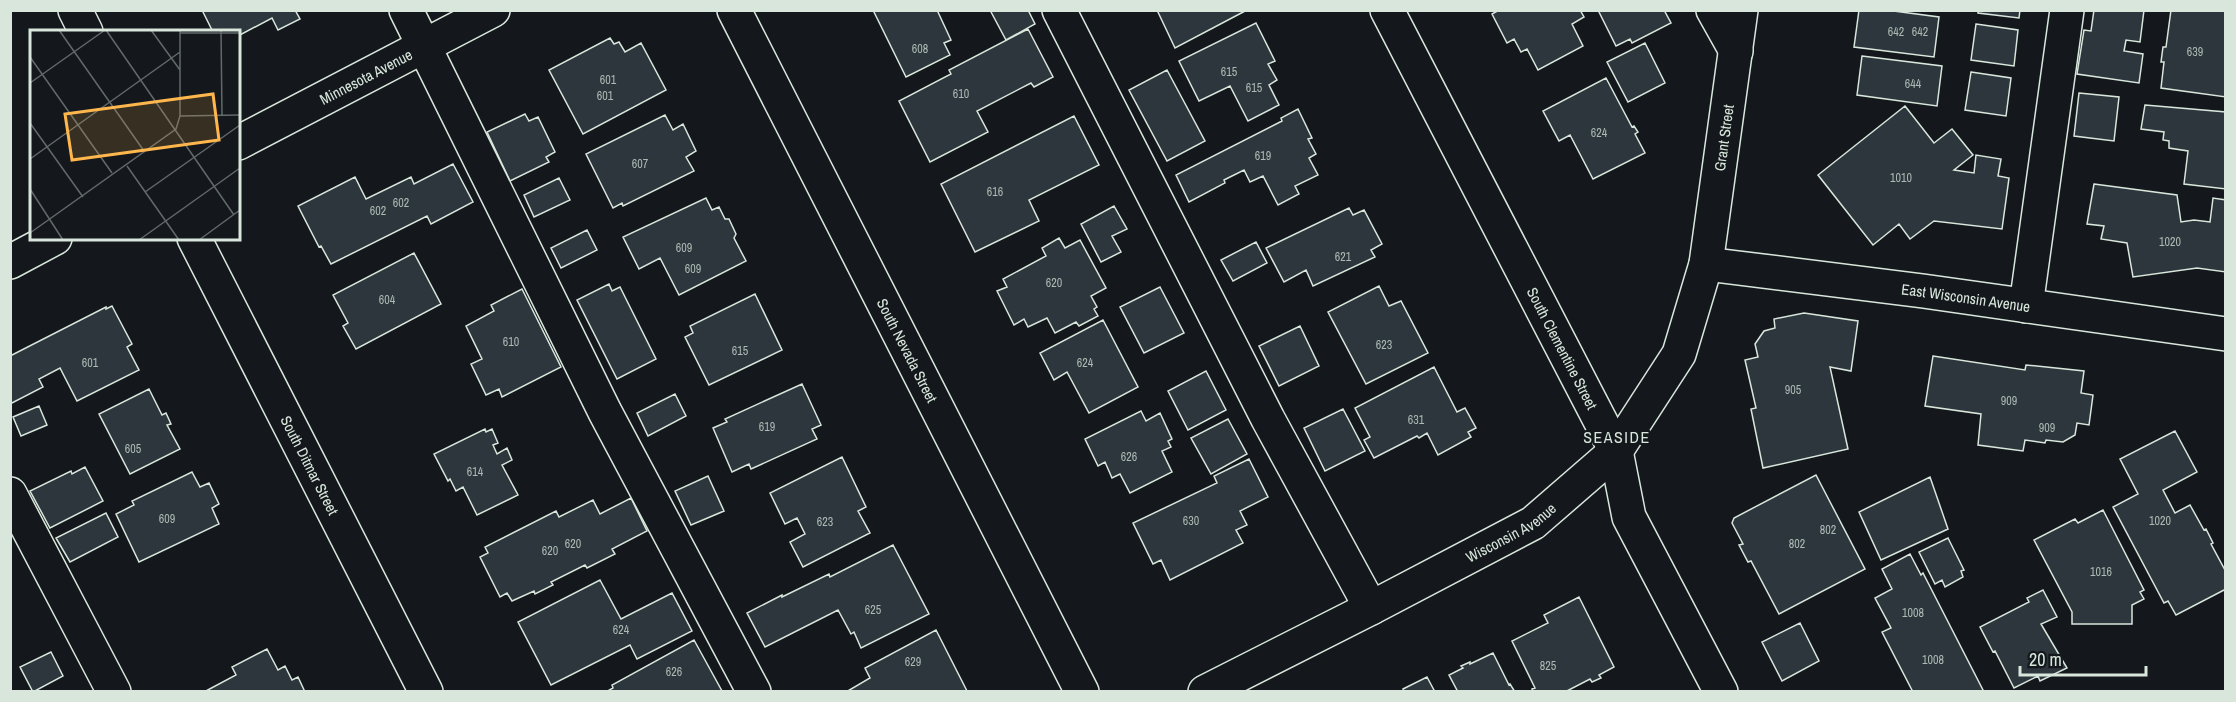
<svg xmlns="http://www.w3.org/2000/svg" width="2236" height="702" viewBox="0 0 2236 702" font-family="'Archivo Narrow',sans-serif">
  <style>
    .building { fill: #2c363c; stroke: #d8e6dc; stroke-width: 1.5 }
    .lines { fill: none; stroke-linecap: round; stroke-linejoin: round }
    .minor-casing { stroke: #d8e6dc; stroke-width: 36 }
    .major-casing { stroke: #d8e6dc; stroke-width: 36 }
    .minor { stroke: #14181c; stroke-width: 33 }
    .major { stroke: #14181c; stroke-width: 33 }
    .labels { text-anchor: middle; dominant-baseline: central; stroke-width: 4.5; stroke-linejoin: round; paint-order: stroke }
    .number-label { font-size: 12px; fill: #adbab4 }
    .street-label { font-size: 15px; fill: #d8e6dc; stroke: #14181c }
    .neighbourhood-label { font-size: 16px; letter-spacing: 1.5px; fill: #d8e6dc; stroke: #14181c }
    .inset-road { fill: none; stroke: #626a69; stroke-width: 1.5 }
    .view { fill: #ffb74d; fill-opacity: 0.15; stroke: #ffb74d; stroke-width: 3 }
    .inset-edge { fill: none; stroke: #d8e6dc; stroke-width: 3 }
  </style>
  <rect width="100%" height="100%" fill="#14181c"/>
  <!-- building -->
  <path class="building" d="M202 10H295L300 19 278 30 272 18 238 36V32H213Z
    M873 10H937L951 40 944 43 950 55 906 77Z
    M990 10H1028L1035 24 1006 40Z
    M1157 10H1247L1175 48Z
    M1499 10H1580L1584 17 1572 24 1583 46 1538 70 1527 49 1521 52 1514 39 1507 43 1492 14Z
    M1602 10H1664L1671 23 1632 43 1630 39 1616 46 1599 12Z
    M1859 10H1886L1939 17 1934 57 1854 47Z
    M1978 10H2020L2019 18 1978 13Z
    M2094 10H2144L2140 42 2126 40 2124 51 2143 54 2139 83 2077 74 2084 30 2091 31Z
    M2171 10H2226V97L2161 88 2164 62H2161L2163 47H2166Z
    M1256 23 1275 61 1268 64 1277 80 1269 85 1279 105 1248 121 1230 86 1199 101 1179 61Z
    M1976 24 2018 30 2014 66 1971 60Z
    M1028 29 1053 77 1034 87 1031 83 977 111 988 132 930 162 899 101 951 74 949 70Z
    M610 38 614 44 619 42 625 52 641 43 666 90 583 134 549 70Z
    M1645 43 1665 83 1628 102 1607 62Z
    M1862 56 1942 66 1937 106 1857 95Z
    M1167 70 1205 141 1167 161 1129 90Z
    M1971 72 2011 78 2006 116 1965 110Z
    M1606 78 1632 127 1634 126 1638 132 1635 134 1645 153 1593 179 1570 135 1559 141 1543 111Z
    M2079 93 2119 97 2114 141 2074 136Z
    M2145 105 2226 112V189L2184 184 2188 151 2169 148V141L2163 140 2164 132 2141 129Z
    M1905 106 1934 143 1952 129 1973 155 1954 170 1974 173 1976 155 2001 159 1998 176 2009 178 2002 229 1934 221 1910 239 1899 224 1873 245 1818 175Z
    M1298 109 1312 138 1308 139 1316 154 1309 158 1318 175 1295 186 1299 194 1278 205 1263 176 1250 182 1244 170 1224 180 1225 183 1189 202 1176 175 1282 121 1281 118Z
    M525 114 529 121 538 117 555 152 546 157 549 162 510 181 487 132Z
    M665 115 673 130 683 124 696 151 686 157 694 171 623 206 622 203 613 208 586 154Z
    M1074 116 1099 165 1029 200 1039 221 975 252 941 184Z
    M453 164 473 202 431 224 427 216 331 264 321 246 319 247 298 206 355 177 366 199 411 177 414 184Z
    M559 178 570 200 534 217 524 195Z
    M2094 184 2177 195 2181 222 2194 220 2210 222 2213 198 2226 200V272L2197 268 2133 277 2127 243 2101 239 2104 226 2087 224Z
    M706 198 712 210 719 207 725 219H729L736 234 734 238 746 261 679 295 660 258 639 269 623 237Z
    M1114 206 1127 229 1112 236 1121 252 1101 262 1081 224Z
    M1349 208 1353 215 1364 210 1382 244 1371 250 1375 257 1313 286 1306 270 1284 282 1266 248Z
    M587 230 597 250 561 268 551 248Z
    M1059 238 1065 248 1080 240 1106 288 1091 296 1097 307 1094 309 1098 316 1079 326 1076 322 1055 333 1047 318 1028 327 1024 319 1014 325 997 291 1007 287 1003 279 1046 256 1042 248Z
    M1256 242 1267 263 1233 281 1221 260Z
    M414 253 441 304 356 349 343 326 348 323 333 295Z
    M609 284 612 291 620 287 656 359 617 379 577 300Z
    M1379 286 1389 306 1401 301 1428 353 1366 384 1328 312Z
    M1160 287 1184 333 1144 353 1120 307Z
    M522 289 561 367 502 397 499 389 486 395 471 364 482 359 466 326 494 311 491 305Z
    M755 294 782 350 709 385 685 337 693 333 690 326Z
    M112 306 132 344 127 347 139 370 77 401 60 368 39 379 43 387 10 404V356L106 307V309Z
    M1804 313 1858 321 1851 371 1830 367 1848 449 1763 468 1751 409 1756 408 1745 360 1758 357 1755 344 1764 331 1775 328 1774 319Z
    M1103 320 1138 387 1089 413 1067 372 1054 380 1040 353Z
    M1300 326 1319 366 1279 386 1259 346Z
    M1933 356 2025 370 2026 365 2084 371 2081 393 2093 395 2089 425 2077 423 2075 435 2063 442 2046 440 2045 443 2025 440 2023 451 1978 445 1981 414 1925 406Z
    M1434 367 1457 412 1465 408 1476 428 1468 432 1471 437 1438 455 1427 433 1419 438 1417 436 1374 458 1364 440 1370 437 1355 408Z
    M1206 371 1226 410 1188 430 1168 391Z
    M802 384 821 425 812 429 817 439 751 469 749 464 732 472 713 428 727 422 725 419Z
    M149 389 162 415 166 413 171 424 167 425 180 449 130 474 99 414Z
    M675 394 686 416 648 436 637 413Z
    M39 406 47 425 21 436 13 417Z
    M1343 409 1365 451 1325 471 1304 428Z
    M1141 411 1146 421 1160 413 1172 439 1168 441 1171 447 1162 451 1172 472 1130 493 1120 474 1112 478 1105 462 1098 466 1085 439Z
    M1228 419 1247 454 1211 474 1191 438Z
    M485 429 486 432 492 429 498 443 493 445 497 454 507 448 512 460 502 465 518 495 477 515 463 487 456 491 450 479 448 481 434 454Z
    M2175 431 2197 472 2163 490 2175 513 2190 505 2204 530 2206 529 2213 543 2211 544 2226 572V589L2176 615 2168 601 2164 603 2113 507 2138 494 2120 459Z
    M842 457 866 507 858 511 870 533 803 567 790 542 805 534 797 518 785 524 770 493Z
    M1249 459 1268 497 1240 511 1247 525 1236 530 1243 543 1170 580 1161 560 1153 564 1133 523 1217 483 1214 476Z
    M85 467 103 501 50 528 30 491 71 471 72 474Z
    M192 472 200 487 209 483 219 504 212 508 219 524 139 562 116 514 134 505 132 501Z
    M1816 475 1865 569 1779 614 1751 561 1748 562 1739 545 1743 544 1732 523 1734 518Z
    M708 476 724 511 691 525 675 491Z
    M1930 477 1948 529 1881 560 1859 512Z
    M631 498 647 531 612 549 615 554 587 568 585 565 551 582 553 585 535 594 534 591 512 601 507 593 500 597 480 557 488 553 485 547 556 511 559 517 593 500 600 514Z
    M2103 510 2144 590 2140 592 2144 599 2132 605V624H2072V612L2034 540 2075 519 2078 523Z
    M106 513 118 537 70 562 56 538Z
    M1948 538 1964 570 1961 571 1963 577 1945 587 1942 580 1935 584 1919 552Z
    M893 545 929 614 861 648 854 632 851 634 838 610 765 647 747 613 782 595V597L829 574 830 577Z
    M1910 554 1921 575 1923 573 1984 692H1913L1882 632 1891 628 1875 598 1892 589 1882 569Z
    M600 580 621 619 672 593 692 631 637 659 630 645 551 685 518 622Z
    M2043 590 2057 617 2041 624 2067 668 2040 681 2038 676 2014 688 1995 651 1993 652 1980 627 2029 602 2027 598Z
    M1579 597 1614 667 1599 675 1601 678 1592 682 1590 679 1565 692H1533L1532 689 1535 688 1512 641 1548 623 1544 615Z
    M1800 623 1819 661 1782 681 1762 642Z
    M936 630 967 691 846 692 870 678 865 668Z
    M694 640 722 691 606 692 613 688 612 685Z
    M267 649 278 670 285 666 292 680 298 677 305 692H204L236 675 232 667Z
    M51 652 63 676 33 692 20 667Z
    M1493 653 1509 685 1510 684 1515 692H1458L1449 675 1463 668 1461 666 1470 662V664Z
    M1427 677 1435 692H1404L1403 689Z"/>
  <g class="lines">
    <!-- minor casing -->
    <g class="minor-casing">
      <g id="minor">
        <path d="M75 10 86 32"/>
        <path d="M406 10 605 412 754 692"/>
        <path id="s1" d="M734 10 1082 692"/>
        <path d="M1059 10 1268 419 1371 608"/>
        <path id="s2" d="M1387 10 1616 451 1629 517 1721 692"/>
        <path d="M1713 10 1736 51"/>
        <path id="s3" d="M238 143 493 10"/>
        <path id="s4" d="M194 238 426 692"/>
        <path d="M10 262 55 238"/>
        <path id="s5" d="M1706 264 1923 291 2226 334"/>
        <path d="M2026 306 2067 10"/>
        <path d="M10 494 114 692"/>
      </g>
    </g>
    <!-- major casing -->
    <g class="major-casing">
      <g id="major">
        <path id="s6" d="M1205 692 1371 608 1533 523 1616 451 1679 354 1706 264 1741 10"/>
      </g>
    </g>
    <!-- minor -->
    <use href="#minor" class="minor"/>
    <!-- major -->
    <use href="#major" class="major"/>
  </g>
  <g class="labels">
    <!-- number labels -->
    <g class="number-label">
      <text x="1896" y="32">642</text>
      <text x="1920" y="32">642</text>
      <text x="920" y="49">608</text>
      <text x="2195" y="52">639</text>
      <text x="1229" y="72">615</text>
      <text x="608" y="80">601</text>
      <text x="1913" y="84">644</text>
      <text x="1254" y="88">615</text>
      <text x="961" y="94">610</text>
      <text x="605" y="96">601</text>
      <text x="1599" y="133">624</text>
      <text x="1263" y="156">619</text>
      <text x="640" y="164">607</text>
      <text x="1901" y="178">1010</text>
      <text x="995" y="192">616</text>
      <text x="401" y="203">602</text>
      <text x="378" y="211">602</text>
      <text x="2170" y="242">1020</text>
      <text x="684" y="248">609</text>
      <text x="1343" y="257">621</text>
      <text x="693" y="269">609</text>
      <text x="1054" y="283">620</text>
      <text x="387" y="300">604</text>
      <text x="511" y="342">610</text>
      <text x="1384" y="345">623</text>
      <text x="740" y="351">615</text>
      <text x="90" y="363">601</text>
      <text x="1085" y="363">624</text>
      <text x="1793" y="390">905</text>
      <text x="2009" y="401">909</text>
      <text x="1416" y="420">631</text>
      <text x="767" y="427">619</text>
      <text x="2047" y="428">909</text>
      <text x="133" y="449">605</text>
      <text x="1129" y="457">626</text>
      <text x="475" y="472">614</text>
      <text x="167" y="519">609</text>
      <text x="1191" y="521">630</text>
      <text x="2160" y="521">1020</text>
      <text x="825" y="522">623</text>
      <text x="1828" y="530">802</text>
      <text x="573" y="544">620</text>
      <text x="1797" y="544">802</text>
      <text x="550" y="551">620</text>
      <text x="2101" y="572">1016</text>
      <text x="873" y="610">625</text>
      <text x="1913" y="613">1008</text>
      <text x="621" y="630">624</text>
      <text x="1933" y="660">1008</text>
      <text x="913" y="662">629</text>
      <text x="1548" y="666">825</text>
      <text x="674" y="672">626</text>
    </g>
    <!-- street labels -->
    <g class="street-label">
      <text stroke="none"><textPath href="#s3" startOffset="144">Minnesota Avenue</textPath></text>
      <text stroke="none"><textPath href="#s6" startOffset="816">Grant Street</textPath></text>
      <text stroke="none"><textPath href="#s5" startOffset="262">East Wisconsin Avenue</textPath></text>
      <text stroke="none"><textPath href="#s2" startOffset="381">South Clementine Street</textPath></text>
      <text stroke="none"><textPath href="#s1" startOffset="382">South Nevada Street</textPath></text>
      <text stroke="none"><textPath href="#s4" startOffset="255">South Ditmar Street</textPath></text>
      <text stroke="none"><textPath href="#s6" startOffset="345">Wisconsin Avenue</textPath></text>
    </g>
    <!-- neighbourhood labels -->
    <g class="neighbourhood-label">
      <text x="1617" y="437">SEASIDE</text>
    </g>
  </g>
  <!-- overview -->
  <g transform="translate(30 30)">
    <rect width="210" height="210" fill="#14181c"/>
    <path class="inset-road" d="M29 0 114 121M76 0 204 185M121 0 150 40M191 0 192 86M150 3H210M0 27 82 143M0 53 75 0M150 86 210 85M0 93 53 167M0 129 150 22M97 136 149 210M0 159 33 210M115 162 210 95M0 203 146 99 150 86V0M109 210 210 138M169 210 210 180"/>
    <path class="view" d="M183 64 189 110 42 130 35 84Z"/>
    <rect width="210" height="210" class="inset-edge"/>
  </g>
  <!-- border -->
  <rect width="2236" height="702" fill="none" stroke="#d8e6dc" stroke-width="24"/>
  <!-- scale -->
  <path d="M2020 666v9h126v-9" fill="none" stroke="#d8e6dc" stroke-width="3"/>
  <text x="2029" y="666" font-size="18" fill="#d8e6dc" stroke="#14181c" stroke-width="4.5" paint-order="stroke">20 m</text>
</svg>
